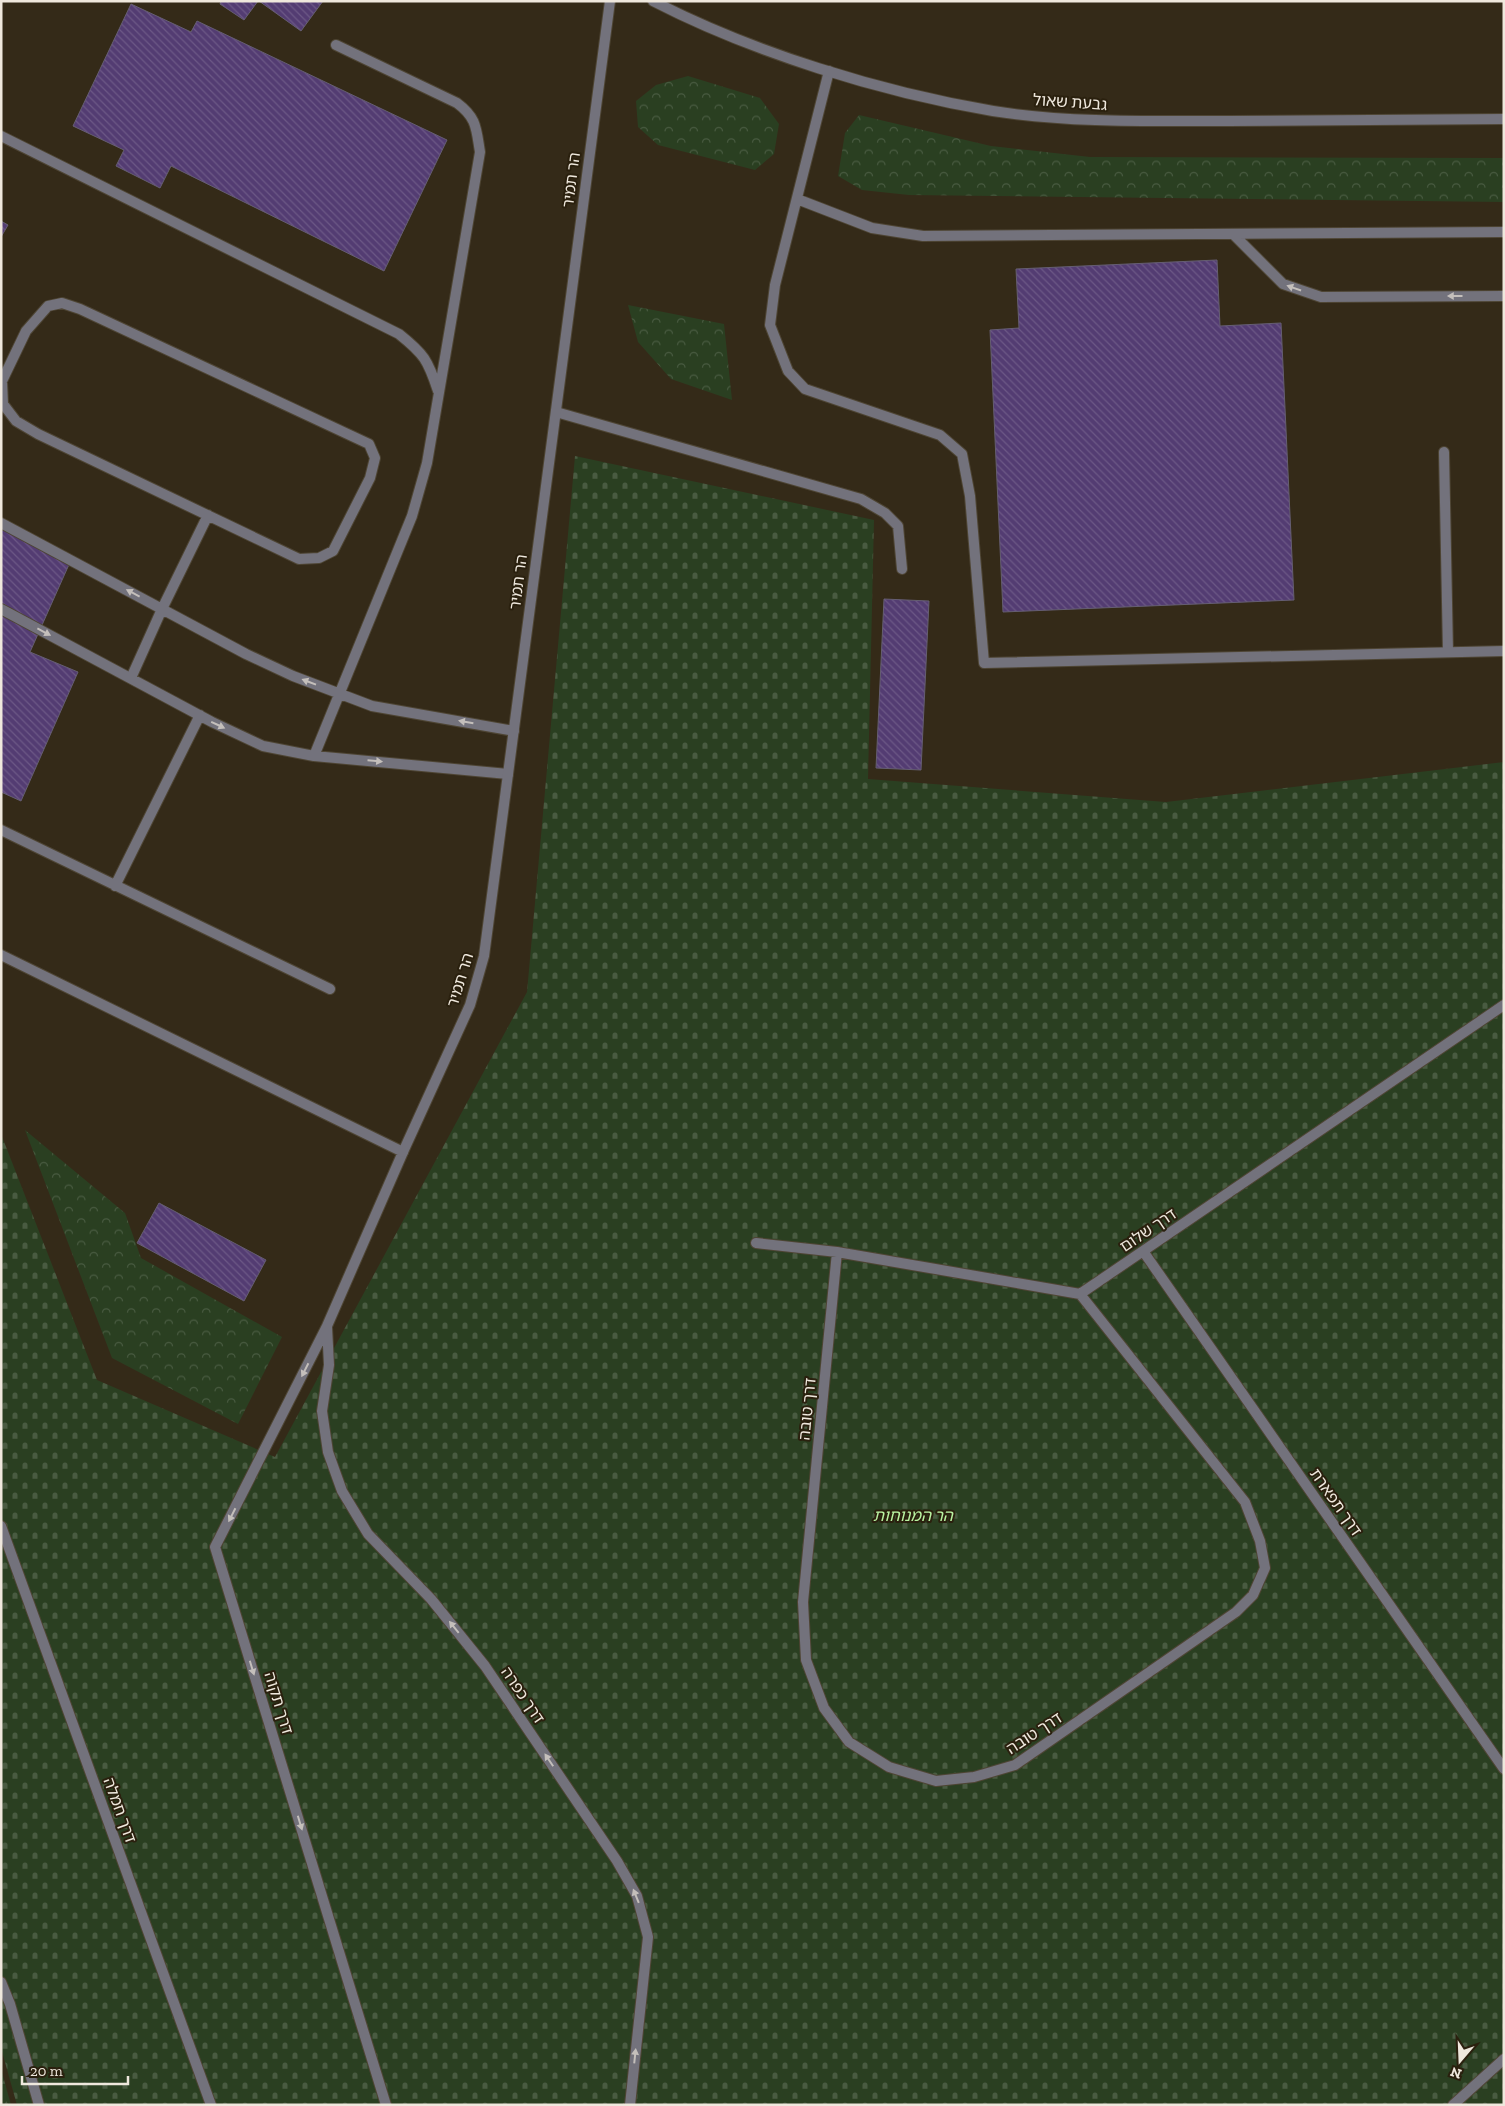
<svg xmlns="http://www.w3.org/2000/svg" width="1505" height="2106" viewBox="0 0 1505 2106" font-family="'Zilla Slab','Noto Sans Hebrew',serif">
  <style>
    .forest { fill: url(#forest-firs) }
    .cemetery { fill: url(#cemetery-stones) }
    .park { fill: url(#park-crowns) }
    .building { fill: url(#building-back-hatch); stroke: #655e72 }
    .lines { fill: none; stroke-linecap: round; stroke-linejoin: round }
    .service-casing { stroke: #4e4534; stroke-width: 12 }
    .minor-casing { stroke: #4e4534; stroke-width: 12 }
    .service { stroke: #73727c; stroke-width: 10 }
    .minor { stroke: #73727c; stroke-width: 10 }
    .oneway { fill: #c4bfbb }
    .labels { text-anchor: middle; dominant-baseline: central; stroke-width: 4; stroke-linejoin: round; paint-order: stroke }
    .street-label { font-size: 16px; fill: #efe8dd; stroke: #2a200e }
    .park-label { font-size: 16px; font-style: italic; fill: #b9f2a1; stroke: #2a200e }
  </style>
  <defs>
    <pattern id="forest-firs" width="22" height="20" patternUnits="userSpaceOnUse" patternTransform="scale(1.25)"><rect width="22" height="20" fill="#2a3f21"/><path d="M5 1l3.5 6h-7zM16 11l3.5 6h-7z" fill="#495b41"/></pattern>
    <pattern id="cemetery-stones" width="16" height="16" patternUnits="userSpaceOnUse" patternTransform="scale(1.25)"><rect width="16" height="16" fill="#2a3f21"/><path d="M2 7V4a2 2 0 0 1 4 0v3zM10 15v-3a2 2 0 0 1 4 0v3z" fill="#495b41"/></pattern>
    <pattern id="park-crowns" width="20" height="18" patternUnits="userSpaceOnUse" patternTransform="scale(1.25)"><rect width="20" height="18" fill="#2a3f21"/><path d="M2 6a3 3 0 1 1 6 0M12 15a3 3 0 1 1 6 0" fill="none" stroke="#495b41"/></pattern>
    <pattern id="building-back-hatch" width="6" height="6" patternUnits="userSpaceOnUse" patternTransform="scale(1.25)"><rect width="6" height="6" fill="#533c72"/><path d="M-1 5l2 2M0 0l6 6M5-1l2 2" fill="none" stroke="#6c5886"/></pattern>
  </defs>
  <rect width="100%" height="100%" fill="#342a18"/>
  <!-- forest -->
  <path class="forest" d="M1 2069 11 2105H1Z"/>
  <!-- cemetery -->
  <path class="cemetery" d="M575 456 874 520 868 779 1166 802 1504 762V2105H17L1 2048V1134L97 1380 275 1457 527 992Z"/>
  <!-- park -->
  <path class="park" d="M688 76 760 98 779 124 774 154 755 170 658 145 638 127 636 101 656 85Z
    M859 115 991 146 1090 157 1504 158V202L909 195 862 190 838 176 845 133Z
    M628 305 724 324 732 400 671 379 638 342Z
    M25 1130 125 1213 141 1258 282 1337 238 1424 112 1358Z"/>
  <!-- building -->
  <path class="building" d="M221 1H258L244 20 220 4Z
    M259 1H323L301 31Z
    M131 4 191 32 197 21 447 140 384 271 171 166 160 188 116 166 124 150 73 126Z
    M1 221 8 225 1 237Z
    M1217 260 1220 326 1281 323 1294 600 1003 612 990 330 1019 328 1016 269Z
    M1 529 71 560 30 652 78 672 21 801 1 792Z
    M884 599 929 601 921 770 876 768Z
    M159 1203 266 1260 244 1301 137 1243Z"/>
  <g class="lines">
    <!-- service casing -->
    <g class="service-casing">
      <path id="service" d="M829 71 775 285 770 325 788 371 805 389 940 435 962 454 970 496 984 663 1504 651
        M1 136 399 334C424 354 428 360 438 391
        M797 199 872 228 923 236 1504 232
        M1233 234 1283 284 1321 297 1504 296
        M62 303 80 309 369 444 375 458 370 478 333 551 319 558 299 559 38 434 16 421 3 404 2 381 26 331 48 306Z
        M556 412 861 499 885 513 898 526 902 569
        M1444 452 1448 652
        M1 523 246 654 293 676 372 706 514 731
        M1 609 212 722 263 746 314 756 508 774
        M131 678 162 609 208 515
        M314 756 412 516 427 463 480 152C476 128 477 118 457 103L336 45
        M1 830 330 989
        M115 886 200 715
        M1 955 403 1152 327 1326 215 1547 386 2105
        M756 1243 837 1252 1080 1294 1504 1005
        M1143 1251 1504 1769
        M837 1252 803 1602 806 1660 824 1708 849 1742 889 1767 936 1781 974 1777 1015 1765 1236 1612 1253 1595 1265 1568 1260 1541 1245 1502 1080 1294
        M327 1327 329 1365 322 1411 328 1452 342 1491 368 1534 431 1599 485 1666 617 1861 637 1896 648 1937 630 2105
        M1 1526 211 2105
        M1 1982 10 2004 39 2105
        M1453 2105 1504 2059"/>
    </g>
    <!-- minor casing -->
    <g class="minor-casing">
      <path id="minor" d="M653 1C754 53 881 92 993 111 1069 123 1151 121 1228 121 1320 120 1412 119 1504 119
        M403 1152 470 1005 484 956 610 1"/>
    </g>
    <!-- service -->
    <use href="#service" class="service"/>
    <!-- minor -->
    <use href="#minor" class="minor"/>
  </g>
  <!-- one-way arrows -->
  <defs><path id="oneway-solid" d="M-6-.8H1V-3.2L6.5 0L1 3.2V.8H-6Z" transform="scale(1.25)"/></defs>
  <g class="oneway">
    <use href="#oneway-solid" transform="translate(1294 288) rotate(-161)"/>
    <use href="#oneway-solid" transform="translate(1455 296) rotate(180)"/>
    <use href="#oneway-solid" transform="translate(133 593) rotate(-152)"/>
    <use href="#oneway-solid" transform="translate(44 632) rotate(28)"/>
    <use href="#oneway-solid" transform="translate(309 682) rotate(-159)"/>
    <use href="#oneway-solid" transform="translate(466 722) rotate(-170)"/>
    <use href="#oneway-solid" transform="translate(218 725) rotate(25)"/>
    <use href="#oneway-solid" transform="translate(375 761) rotate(5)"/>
    <use href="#oneway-solid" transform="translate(305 1370) rotate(117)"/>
    <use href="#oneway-solid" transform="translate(232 1515) rotate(117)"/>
    <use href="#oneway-solid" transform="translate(454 1627) rotate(-129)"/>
    <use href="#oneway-solid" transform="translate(252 1668) rotate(73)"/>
    <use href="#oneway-solid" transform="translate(549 1760) rotate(-124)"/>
    <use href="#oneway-solid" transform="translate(300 1823) rotate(73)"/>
    <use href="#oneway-solid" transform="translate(636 1896) rotate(-112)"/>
    <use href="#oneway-solid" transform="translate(635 2056) rotate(-84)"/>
  </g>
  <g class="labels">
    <!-- street labels -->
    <g class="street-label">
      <text transform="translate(1070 102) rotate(4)">גבעת שאול</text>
      <text transform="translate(571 180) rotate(-83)">הר תמיר</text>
      <text transform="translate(518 582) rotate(-83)">הר תמיר</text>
      <text transform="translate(460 980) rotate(-73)">הר תמיר</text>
      <text transform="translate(1148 1230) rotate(-34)">דרך שלום</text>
      <text transform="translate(807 1409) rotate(-84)">דרך טובה</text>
      <text transform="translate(1336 1502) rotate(55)">דרך תפארת</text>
      <text transform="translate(523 1695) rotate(56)">דרך כפרה</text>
      <text transform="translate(279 1703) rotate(73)">דרך תקוה</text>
      <text transform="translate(1034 1733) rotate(-33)">דרך טובה</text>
      <text transform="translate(120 1810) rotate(70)">דרך חמלה</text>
    </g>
    <!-- park labels -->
    <g class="park-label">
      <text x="913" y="1515">הר המנוחות</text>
    </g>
  </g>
  <!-- border -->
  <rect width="1505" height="2106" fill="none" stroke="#efe8dd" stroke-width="5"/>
  <!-- north arrow -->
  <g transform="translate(1460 2061) rotate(199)" stroke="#2a200e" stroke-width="4" paint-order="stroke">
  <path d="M0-4L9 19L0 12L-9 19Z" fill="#efe8dd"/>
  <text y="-8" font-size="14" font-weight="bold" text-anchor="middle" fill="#efe8dd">N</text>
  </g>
  <!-- scale -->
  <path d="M22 2076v8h106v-8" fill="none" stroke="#efe8dd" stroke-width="2.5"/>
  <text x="30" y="2076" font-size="15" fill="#efe8dd" stroke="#2a200e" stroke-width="4" paint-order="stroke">20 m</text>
</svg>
